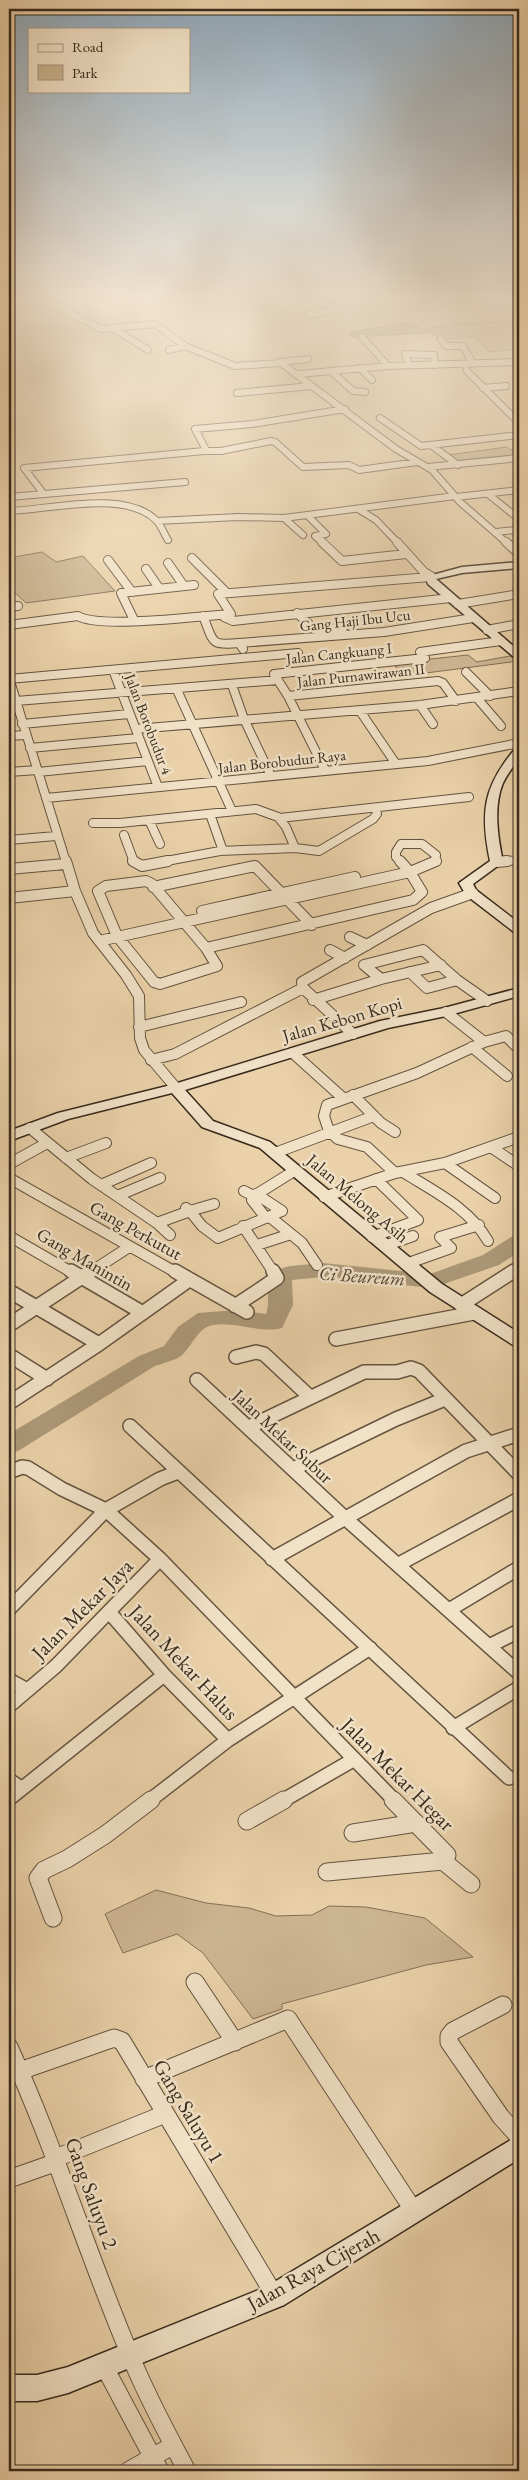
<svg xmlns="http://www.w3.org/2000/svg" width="528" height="2480" viewBox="0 0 528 2480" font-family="'EB Garamond',serif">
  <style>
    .green { fill: #ccb591; stroke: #827056 }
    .water { fill: #ad9979; stroke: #7e6d54 }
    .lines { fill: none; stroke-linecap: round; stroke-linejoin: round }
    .river { fill: #ad9979; fill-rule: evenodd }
    .minor-far4-casing { stroke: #64543f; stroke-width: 8 }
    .minor-far3-casing { stroke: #64543f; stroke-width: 10 }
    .minor-far2-casing { stroke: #64543f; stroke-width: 12 }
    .minor-far1-casing { stroke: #64543f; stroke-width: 16 }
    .minor-casing { stroke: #64543f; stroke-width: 19 }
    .secondary-casing { stroke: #382b1c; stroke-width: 3 }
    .minor-far4 { stroke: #f1e1c7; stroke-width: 6 }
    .minor-far3 { stroke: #f1e1c7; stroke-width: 8 }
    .minor-far2 { stroke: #f1e1c7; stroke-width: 10 }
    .minor-far1 { stroke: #f1e1c7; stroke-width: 13 }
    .minor { stroke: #f1e1c7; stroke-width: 17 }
    .secondary { fill: #f1e1c7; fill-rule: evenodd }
    .labels { text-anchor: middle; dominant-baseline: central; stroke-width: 5; stroke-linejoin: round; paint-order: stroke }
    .far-street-label { font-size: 15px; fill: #382b1c; stroke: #f1e1c7 }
    .street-label { font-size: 18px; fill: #382b1c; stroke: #f1e1c7 }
    .water-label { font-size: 19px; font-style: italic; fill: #554633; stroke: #f1e1c7 }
    .near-street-label { font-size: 21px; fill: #382b1c; stroke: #f1e1c7 }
  </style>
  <rect width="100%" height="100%" fill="#ead1a9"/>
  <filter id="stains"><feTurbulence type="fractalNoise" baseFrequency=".004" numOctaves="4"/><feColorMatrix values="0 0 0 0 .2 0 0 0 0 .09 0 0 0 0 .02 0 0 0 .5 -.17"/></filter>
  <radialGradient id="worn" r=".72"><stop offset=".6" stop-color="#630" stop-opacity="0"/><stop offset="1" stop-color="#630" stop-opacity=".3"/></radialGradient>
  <!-- green -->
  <path class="green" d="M519 304V349L489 352 476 337 443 339 424 329 457 324 503 322 485 306Z
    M507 447 519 455V457L461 463 448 455Z
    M42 552 56 562 83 556 115 591 26 603 9 587V558Z
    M468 655 477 662 510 656 516 659 511 662 403 676 393 663Z
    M156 1890 206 1903 249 1908 276 1916 312 1915 329 1906 366 1907 425 1918 473 1957 426 1965 282 2004V2009L253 2019 203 1953 177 1934 123 1953 105 1914Z"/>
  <!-- water -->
  <path class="water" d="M411 322 427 333 352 337 349 332Z"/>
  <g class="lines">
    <!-- river -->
    <path class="river" d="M519 1235V1252L499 1265 432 1288 323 1277 292 1280 293 1305 282 1328C260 1334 237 1321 213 1325 197 1328 192 1347 181 1356 174 1361 163 1363 155 1366L18 1451 9 1453V1434L139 1356 164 1346 178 1327 198 1313 237 1310 266 1314C271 1301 264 1283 272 1271L290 1266 323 1263 430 1274 483 1255 511 1237Z"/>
    <!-- minor-far4 casing -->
    <g class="minor-far4-casing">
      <path id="minor-far4" d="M33 295 101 329 155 324 185 346 235 366 281 363 396 449 432 470 460 502 507 543
        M303 295 337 309 309 315
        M113 328 148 350
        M362 337 388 366
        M441 339 446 346H463L473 364
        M169 350 185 346
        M280 362 308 359
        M465 364 467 371 519 423
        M409 365 405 354 434 355 435 365
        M360 368 372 380
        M331 371 353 391 365 392
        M298 374 388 366 519 362
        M483 388 506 386
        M237 393 311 386
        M380 418 421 446 519 435
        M431 445 458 465
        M206 451H221L271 441 275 442 303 467 349 465 359 470 417 462
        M428 467 519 458
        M43 493 24 468 204 451 206 450 195 429 252 424 345 409
        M488 494 519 519
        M9 497 185 482
        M456 497 519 490
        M358 509 376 520 398 543
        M9 511C49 510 124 489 156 520 161 525 164 534 168 540
        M308 516 326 534 315 536 323 543
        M284 518 303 535
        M157 521 238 517 284 518 455 496
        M496 532 516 530"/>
    </g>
    <!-- minor-far3 casing -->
    <g class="minor-far3-casing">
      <path id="minor-far3" d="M322 542 342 561 406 554
        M397 542 424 572 431 576
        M506 542 519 554
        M192 558 227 593
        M108 560 132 592
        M168 563 184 586
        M146 569 159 588
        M218 594 430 577
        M458 604 519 594
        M9 607 18 606
        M297 613 314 629 343 628
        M203 616C214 642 209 646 239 643L243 649
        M224 617 233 621 451 598
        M134 620 121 593 194 585
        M9 625 78 616C99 629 201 616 231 614L218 594
        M487 630 519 624
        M239 643 384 632 473 618
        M113 670 158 787
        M466 672 490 696
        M9 678 66 862
        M9 679 298 653
        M232 685 244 719 271 776
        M177 690 232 811
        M288 696 438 681 443 683 456 701
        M477 698 501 726
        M16 701 278 680
        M420 705 433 724
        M360 711 396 764
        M22 724 129 714
        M136 729 420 705 519 691
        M9 736 25 735
        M30 748 138 738
        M325 770 288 696 274 674 425 658 420 652 501 641
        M9 772 37 770
        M38 772 148 761
        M46 798 428 761 519 743
        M210 814 223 851
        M280 818 469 797
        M149 820 160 844
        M93 823H120L256 809 278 817 286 827 295 848
        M124 835 134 862
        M9 840 56 836
        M161 862 220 851 295 848 319 851 373 819 377 814 376 809
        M401 862 396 857V852L401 844H422L436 855 435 862
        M497 862 519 860"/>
    </g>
    <!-- minor-far2 casing -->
    <g class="minor-far2-casing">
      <path id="minor-far2" d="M66 861 75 891 93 933 126 975 139 996 140 1038 144 1050 176 1088
        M133 861 142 866 168 861
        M400 861 410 872
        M497 862 507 861
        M9 869 65 864
        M410 872 436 861
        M146 881 152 884 206 948 217 966 160 984 154 982 117 936 98 891 106 886Z
        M153 887 255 866 312 925
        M9 898 75 891
        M202 911 355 877
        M350 937 367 945
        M99 941 410 872
        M206 948 413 900 422 892 410 872
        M330 950 345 958
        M410 972 427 988 457 980
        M381 979 364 965 423 950 457 980 487 1001
        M313 1000 381 979 441 965
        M446 1012 484 1042
        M139 1027 241 1002
        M353 1034 303 988 302 982 431 908 473 893
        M472 1047 507 1076
        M293 1053 344 1099
        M151 1060 175 1054 303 988
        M353 1095 381 1123 395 1132
        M30 1128 92 1179 157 1223 170 1235
        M491 1147 519 1166
        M275 1153 374 1116
        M66 1158 106 1143
        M445 1163 495 1198
        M9 1164 47 1143
        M403 1172C435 1192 469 1208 488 1241
        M395 1173 367 1147 338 1139 329 1131 324 1116 327 1105 417 1073 484 1042 506 1036 519 1049
        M9 1178 177 1273
        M101 1185 151 1163
        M244 1191 254 1196 252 1200 266 1218
        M117 1196 160 1178
        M254 1196 294 1171
        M324 1197 395 1173 445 1163 519 1137
        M186 1208 190 1211 214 1204
        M270 1217 302 1243 317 1265
        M157 1223 190 1211 202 1226 218 1238 282 1211 256 1194
        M243 1226 274 1273
        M9 1236 73 1273
        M372 1237 418 1220 376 1179
        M257 1245 291 1234
        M384 1246 413 1236
        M406 1264 451 1248 440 1237 479 1225
        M89 1273 129 1247
        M512 1273 519 1268"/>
    </g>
    <!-- minor-far1 casing -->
    <g class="minor-far1-casing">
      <path id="minor-far1" d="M71 1271 143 1313
        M175 1271 247 1312
        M9 1291 99 1344
        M461 1305 514 1271
        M235 1306 277 1278 273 1271
        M9 1325 91 1271
        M336 1339 474 1313
        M9 1355 47 1379
        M236 1357 256 1352 264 1354 310 1397
        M197 1380 345 1518 519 1673
        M9 1403 99 1344 189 1280
        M130 1426 509 1778
        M249 1427 364 1372H397L411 1368 419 1371 519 1474
        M293 1469 396 1419 445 1399
        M9 1472 22 1467 28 1468 62 1489 106 1510 160 1559 395 1801
        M272 1559 466 1451 519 1434
        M399 1564 519 1499
        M9 1609 106 1510 160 1479 178 1472
        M449 1610 519 1568
        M110 1613 164 1675 228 1740
        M489 1646 519 1631
        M9 1680 27 1690
        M9 1706 56 1666 160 1559
        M453 1728 519 1688
        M9 1780 21 1788
        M9 1799 164 1675
        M149 1801 228 1740 370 1648
        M282 1801 353 1760"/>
    </g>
    <!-- minor casing -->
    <g class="minor-casing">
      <path id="minor" d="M247 1821 284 1800
        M353 1833 416 1823
        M443 1861 471 1884
        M327 1872 443 1861 447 1855 393 1800
        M53 1918 38 1878 44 1870 67 1859 105 1835 151 1800
        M195 1982 235 2042
        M503 2005 453 2031 449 2036V2042L501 2117 519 2137
        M9 2047C57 2152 90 2263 136 2369 151 2404 169 2437 187 2471
        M20 2071 114 2038 122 2041 275 2296
        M144 2079 288 2019 414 2211
        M56 2158 165 2114
        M9 2179 57 2162
        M104 2366 160 2471
        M128 2471 172 2446"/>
    </g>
    <!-- secondary casing -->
    <g class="secondary-casing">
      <path id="secondary" d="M519 562V568L462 573 436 579 519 651V659L515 658 428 584 425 577 462 567Z
        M515 749H519C519 763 509 770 503 783 493 807 498 838 503 862L473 884 476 890 519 923V933L514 932 466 895 459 883 490 861C480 813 483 787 515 749Z
        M519 988V996L446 1016 388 1028 185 1090 213 1121 270 1142 442 1284 519 1333V1346L513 1345 430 1292 260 1148 202 1127 172 1093 68 1119 9 1141V1131L58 1113 171 1085 380 1021 444 1008Z
        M519 2135V2159L284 2305 68 2393 37 2401H9V2375H37L68 2367 266 2287Z"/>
    </g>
    <!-- minor-far4 -->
    <use href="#minor-far4" class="minor-far4"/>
    <!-- minor-far3 -->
    <use href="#minor-far3" class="minor-far3"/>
    <!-- minor-far2 -->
    <use href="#minor-far2" class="minor-far2"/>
    <!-- minor-far1 -->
    <use href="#minor-far1" class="minor-far1"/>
    <!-- minor -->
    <use href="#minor" class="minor"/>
    <!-- secondary -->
    <use href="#secondary" class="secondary"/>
  </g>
  <!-- sky -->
  <linearGradient id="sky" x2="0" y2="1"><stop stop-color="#90a9bc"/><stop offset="0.46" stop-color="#f6ead8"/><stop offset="1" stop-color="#f6ead8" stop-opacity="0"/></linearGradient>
  <rect width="528" height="642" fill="url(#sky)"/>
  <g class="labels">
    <!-- far-street labels -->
    <g class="far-street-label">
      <text transform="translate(355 620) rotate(-6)">Gang Haji Ibu Ucu</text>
      <text transform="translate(339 653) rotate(-6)">Jalan Cangkuang I</text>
      <text transform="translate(361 675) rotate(-6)">Jalan Purnawirawan II</text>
      <text transform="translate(149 724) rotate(69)">Jalan Borobudur 4</text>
      <text transform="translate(282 761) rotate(-6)">Jalan Borobudur Raya</text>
    </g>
    <!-- street labels -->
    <g class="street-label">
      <text transform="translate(342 1019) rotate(-16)">Jalan Kebon Kopi</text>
      <text transform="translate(358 1198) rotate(40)">Jalan Melong Asih</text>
      <text transform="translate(136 1230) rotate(29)">Gang Perkutut</text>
      <text transform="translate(85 1259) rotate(30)">Gang Manintin</text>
      <text transform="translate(283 1436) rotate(43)">Jalan Mekar Subur</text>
    </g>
    <!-- water labels -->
    <g class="water-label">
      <text transform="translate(362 1276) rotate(4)">Ci Beureum</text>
    </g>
    <!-- near-street labels -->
    <g class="near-street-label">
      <text transform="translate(82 1609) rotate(-45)">Jalan Mekar Jaya</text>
      <text transform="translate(184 1662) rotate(47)">Jalan Mekar Halus</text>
      <text transform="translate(398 1774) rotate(45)">Jalan Mekar Hegar</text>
      <text transform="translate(189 2111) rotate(59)">Gang Saluyu 1</text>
      <text transform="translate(92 2193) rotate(70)">Gang Saluyu 2</text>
      <text transform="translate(313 2269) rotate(-29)">Jalan Raya Cijerah</text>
    </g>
  </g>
  <!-- margin -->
  <rect width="528" height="2480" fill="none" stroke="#ead1a9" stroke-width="30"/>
  <rect x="10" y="10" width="508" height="2460" fill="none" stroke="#382b1c" stroke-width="2.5"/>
  <rect x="15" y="15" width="498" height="2450" fill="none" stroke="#382b1c"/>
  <!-- legend -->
  <rect x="28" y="28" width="162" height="65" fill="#f1e1c7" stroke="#a79883"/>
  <rect x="38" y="44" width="25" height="8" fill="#f1e1c7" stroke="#a79883"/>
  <text x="72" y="52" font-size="15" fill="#382b1c">Road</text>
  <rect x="38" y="65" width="25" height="15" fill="#ccb591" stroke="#a79883"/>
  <text x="72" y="78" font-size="15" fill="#382b1c">Park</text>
  <rect width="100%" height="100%" filter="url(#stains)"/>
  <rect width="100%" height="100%" fill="url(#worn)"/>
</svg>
